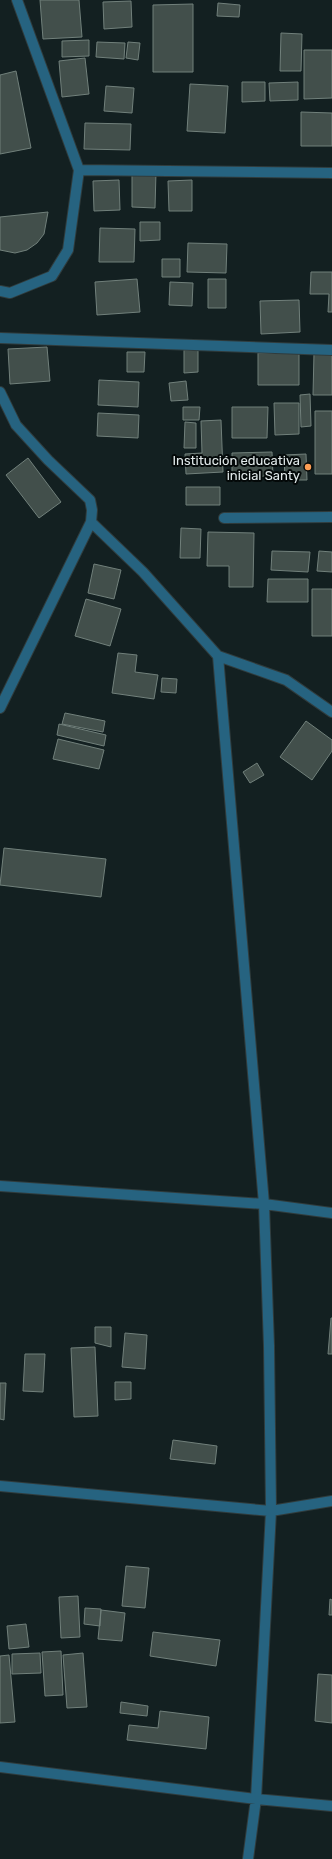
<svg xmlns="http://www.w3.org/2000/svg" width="332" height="1859" viewBox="0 0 332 1859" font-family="Rubik,sans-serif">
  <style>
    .building { fill: #424f4b; stroke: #71807b }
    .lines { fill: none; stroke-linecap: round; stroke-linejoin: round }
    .minor-casing { stroke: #303c3d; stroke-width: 12 }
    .minor { stroke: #266380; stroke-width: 10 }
    .poi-dot { fill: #fc9d54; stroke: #040909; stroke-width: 1.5 }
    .labels { text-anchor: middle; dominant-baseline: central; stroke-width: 4; stroke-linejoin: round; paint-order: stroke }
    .poi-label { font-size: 13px; fill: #e2eaeb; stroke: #040909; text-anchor: end }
  </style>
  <rect width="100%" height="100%" fill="#132021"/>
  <!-- building -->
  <path class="building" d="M40 0H79L82 37 43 39Z
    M131 1 132 27 104 29 103 2Z
    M218 3 240 5 239 17 217 16Z
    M193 4V72H153V5Z
    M281 33 302 34 301 71H280Z
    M89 40V56L62 57V41Z
    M97 42 125 43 124 59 96 57Z
    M128 42 140 43 138 60 126 58Z
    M304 50H332V98L304 99Z
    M85 58 89 94 62 97 59 61Z
    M16 71 31 148 0 154V75Z
    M242 82H265V101L242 102Z
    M298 82V100L270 101 269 83Z
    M190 84 228 86 225 133 187 131Z
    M106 86 134 88 132 113 104 111Z
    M301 112 332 113V146H301Z
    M85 123 131 124 130 150 84 149Z
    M132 171 156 172 155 208 132 207Z
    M119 180 120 210 94 211 93 181Z
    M192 180V211H169L168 181Z
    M48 212 44 234 37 243 27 250 15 253 0 250V217Z
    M140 222H160V240L140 241Z
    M100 228 135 229 134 262H99Z
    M188 243 227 244 226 273 187 272Z
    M162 259H180V277H162Z
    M311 272H332V312H328L329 294H310Z
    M137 279 140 312 97 315 95 282Z
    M208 279H226V308H208Z
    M170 282 193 283 192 306 169 305Z
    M299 300 300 332 261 334 260 301Z
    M47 347 50 381 10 384 8 349Z
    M184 350H198V372L184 373Z
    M127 352H145L144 372H127Z
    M258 353H299V385H258Z
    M314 353 332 354V395H313Z
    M99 380 139 382 138 407 98 405Z
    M186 381 188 400 171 401 169 383Z
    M310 394 311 426 301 427 300 395Z
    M274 403H299V434L275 435Z
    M183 407H200L199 420H183Z
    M232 407H268L267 438H232Z
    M315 411H332V474H315Z
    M98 413 139 415 138 438 97 436Z
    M221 420 223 472 186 474 185 454 202 453 201 421Z
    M185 422 196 423V448H184Z
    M272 452 273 476 232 477V453Z
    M306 454 307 480H285L284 455Z
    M28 458 61 502 39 518 6 475Z
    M186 487H220V505H186Z
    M181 528 201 529 200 558H180Z
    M208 532 254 533 253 587H229V566H207Z
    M272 551 310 552 308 572 271 570Z
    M319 551 332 552V572L317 571Z
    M94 564 121 570 114 599 88 593Z
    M268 579H308V602H267Z
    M312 589H332V636H312Z
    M86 599 121 609 110 646 75 636Z
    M118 653 137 655 135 672 158 675 154 699 112 693Z
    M162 678 177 679 176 693 161 692Z
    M65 713 105 721 103 732 62 724Z
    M306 721 332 740V751L312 780 280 757Z
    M59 724 106 735 104 746 57 735Z
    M58 739 104 750 99 769 53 759Z
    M257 763 264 775 250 783 243 772Z
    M4 848 106 859 101 897 0 885Z
    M331 1318H332V1354H328Z
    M95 1327H111V1347L95 1343Z
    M125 1333 147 1335 145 1369 122 1367Z
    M95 1347 98 1416 74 1417 71 1348Z
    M25 1354H45L43 1392 23 1391Z
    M115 1382H131V1399L115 1400Z
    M0 1383H6L4 1420 0 1419Z
    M173 1440 217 1446 215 1464 170 1459Z
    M126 1566 149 1568 145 1608 122 1606Z
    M78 1596 80 1637 61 1638 59 1597Z
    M330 1599 332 1600V1615H329Z
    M85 1608 101 1609 100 1626 84 1624Z
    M101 1610 125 1613 122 1641 98 1639Z
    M26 1624 29 1647 9 1649 7 1626Z
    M153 1632 220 1640 216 1666 150 1656Z
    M61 1651 63 1695 45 1696 42 1652Z
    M40 1653 41 1673 12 1674V1654Z
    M83 1653 87 1707 67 1708 63 1655Z
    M9 1655 15 1722 0 1723V1656Z
    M318 1674 332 1675V1723L315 1721Z
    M121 1702 148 1706 147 1716 120 1713Z
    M160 1711 209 1717 206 1749 127 1740 129 1725 158 1728Z"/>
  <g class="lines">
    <!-- minor casing -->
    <g class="minor-casing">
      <path id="minor" d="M79 170 332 173
        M0 291 10 293 52 276 68 250 79 170 17 0
        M0 338 332 350
        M0 392 16 425 48 460 90 500 92 510 91 522 143 572 218 656 286 680 332 712
        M224 518 332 517
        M218 656 264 1204 269 1346 271 1511 256 1799 248 1859
        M0 708 91 522
        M0 1186 264 1204 332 1213
        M0 1486 271 1511 332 1501
        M0 1767 256 1799 332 1806"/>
    </g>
    <!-- minor -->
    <use href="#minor" class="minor"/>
  </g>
  <!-- markers -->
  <circle class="poi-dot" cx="308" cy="467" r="4"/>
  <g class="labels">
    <!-- poi labels -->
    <g class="poi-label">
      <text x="300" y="460">Institución educativa<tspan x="300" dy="15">inicial Santy</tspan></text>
    </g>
  </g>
</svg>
